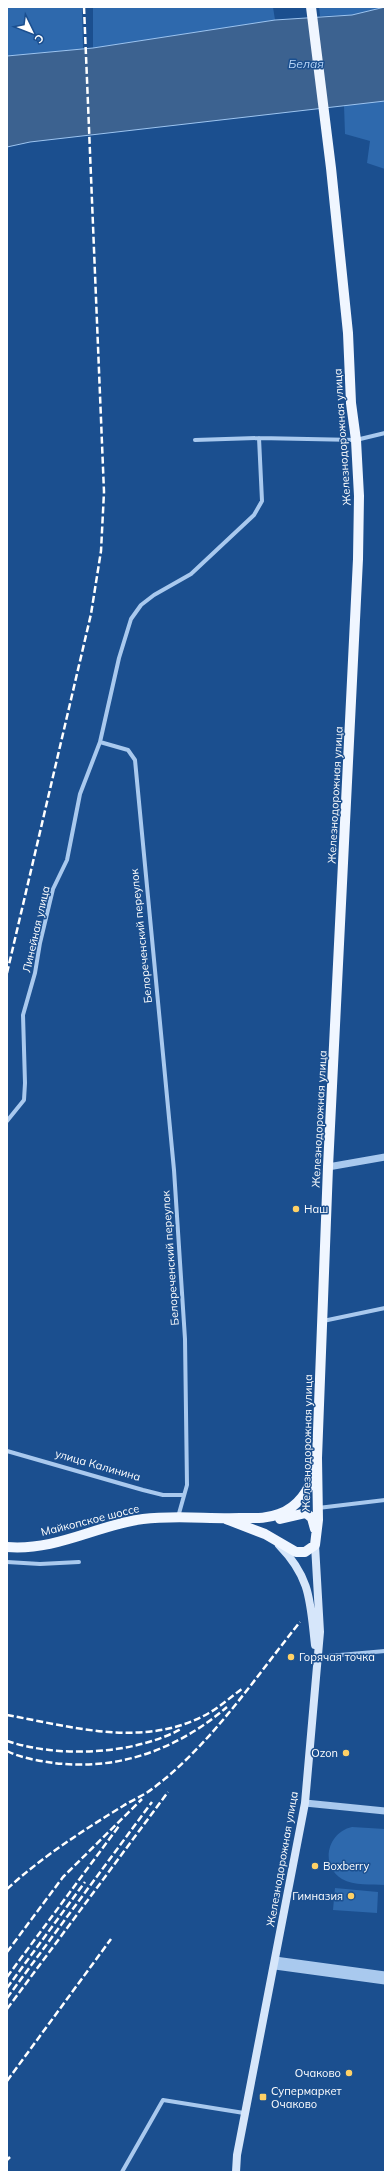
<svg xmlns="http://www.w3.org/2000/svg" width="392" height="2179" viewBox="0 0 392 2179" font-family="Mulish,sans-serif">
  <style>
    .green { fill: #2e69ad }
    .water { fill: #3c6290; stroke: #9cc4f0 }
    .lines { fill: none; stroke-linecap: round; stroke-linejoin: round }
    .minor { stroke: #a9c9ee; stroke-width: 4 }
    .tertiary { stroke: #a9c9ee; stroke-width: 7 }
    .secondary { stroke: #d6e6fa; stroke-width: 8 }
    .primary { stroke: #f0f6ff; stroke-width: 10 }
    .rail { stroke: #fff; stroke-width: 2.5; stroke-dasharray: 7 3; stroke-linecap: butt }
    .poi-dot { fill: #ffd166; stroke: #1b4f8f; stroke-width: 1.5 }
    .labels { text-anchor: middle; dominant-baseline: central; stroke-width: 3; stroke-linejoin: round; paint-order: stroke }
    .street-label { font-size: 11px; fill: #fff; stroke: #1b4f8f }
    .poi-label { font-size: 11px; fill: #fff; stroke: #1b4f8f; text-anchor: start }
    .water-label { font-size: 12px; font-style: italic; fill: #b5d3f5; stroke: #1b4f8f }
  </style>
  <rect width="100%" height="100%" fill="#1b4f8f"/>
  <!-- green -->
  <path class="green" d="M7 7H82L83 49 7 56Z
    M93 7H273L275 20 93 48Z
    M319 7H385L352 15 320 16Z
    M385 101V169L367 163 370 141 345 134 344 105Z
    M352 1827 385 1829V1885C372 1884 354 1886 342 1879 319 1865 328 1832 352 1827Z
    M335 1888 378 1892 377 1913 333 1910Z"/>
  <!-- water -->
  <path class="water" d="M385 7V101L30 142 7 147V56L93 48 275 20 352 15Z"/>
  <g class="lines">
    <!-- minor -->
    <path class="minor" d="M195 440 259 438 356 440 385 433
      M100 742 128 750 135 760 174 1170 185 1339 187 1485 178 1517
      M7 1121 24 1100 25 1083 23 1015 35 973 40 943 53 889 67 860 80 794 100 742 119 658 131 619 141 605 154 595 191 574 254 515 262 501 259 438
      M323 1321 385 1308
      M7 1451 143 1490 163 1495H183
      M318 1508 385 1500
      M7 1562 40 1564 79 1562
      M317 1657 385 1651
      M122 2172 163 2100 244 2113"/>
    <!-- tertiary -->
    <path class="tertiary" d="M328 1167 385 1157
      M305 1803 385 1811
      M275 1960 385 1975
      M275 1966 385 1981"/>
    <!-- secondary -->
    <path class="secondary" d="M279 1545C311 1578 310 1601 315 1645
      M236 2172 237 2155 305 1803 320 1632 315 1545"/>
    <!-- primary -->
    <path class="primary" d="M226 1519 265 1534 296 1552H305L315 1545 318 1520 317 1458 328 1167 358 559 359 496 356 440 351 403 348 333 331 168 311 7
      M280 1519 306 1513 312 1518 315 1529
      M7 1547C57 1551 97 1525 143 1519 175 1515 208 1519 240 1518 254 1518 266 1519 279 1514 298 1507 310 1490 314 1471"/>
    <!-- rail -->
    <path class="rail" d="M7 973 91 614 101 551 104 492 84 7
      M7 1715C73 1727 146 1749 209 1713 221 1706 232 1696 243 1688
      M7 1741C58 1758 133 1755 181 1729
      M7 1751C21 1758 39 1761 54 1763 119 1771 178 1749 227 1707
      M7 1889C42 1857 82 1831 123 1806 132 1800 143 1796 152 1789 211 1745 254 1679 300 1622
      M7 1952 63 1877 142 1799
      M7 1977 119 1826
      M7 1988 85 1882
      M7 1998 152 1802
      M7 2009 168 1792
      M7 2081 111 1939
      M7 2160 10 2157"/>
  </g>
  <!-- markers -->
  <g class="poi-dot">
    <circle cx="296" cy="1209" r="4"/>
    <circle cx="291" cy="1657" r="4"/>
    <circle cx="346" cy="1753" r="4"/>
    <circle cx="315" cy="1866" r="4"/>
    <circle cx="351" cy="1896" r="4"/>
    <circle cx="349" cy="2073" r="4"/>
    <rect x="259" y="2093" width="8" height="8" rx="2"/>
  </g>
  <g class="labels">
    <!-- street labels -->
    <g class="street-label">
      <text transform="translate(342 437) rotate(-94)">Железнодорожная улица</text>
      <text transform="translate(335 795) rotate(-87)">Железнодорожная улица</text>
      <text transform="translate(36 929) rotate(-77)">Линейная улица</text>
      <text transform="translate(141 936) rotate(-96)">Белореченский переулок</text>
      <text transform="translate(319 1119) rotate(-87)">Железнодорожная улица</text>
      <text transform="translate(170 1258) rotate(-94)">Белореченский переулок</text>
      <text transform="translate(307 1443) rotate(-89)">Железнодорожная улица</text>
      <text transform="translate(98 1465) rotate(16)">улица Калинина</text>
      <text transform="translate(90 1520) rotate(-14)">Майкопское шоссе</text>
      <text transform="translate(282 1859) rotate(-80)">Железнодорожная улица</text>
    </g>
    <!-- poi labels -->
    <g class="poi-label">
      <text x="304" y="1209">Наш</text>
      <text x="299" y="1657">Горячая точка</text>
      <text x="338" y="1753" text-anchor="end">Ozon</text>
      <text x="323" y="1866">Boxberry</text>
      <text x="343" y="1896" text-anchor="end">Гимназия</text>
      <text x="341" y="2073" text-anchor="end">Очаково</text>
      <text x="271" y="2091">Супермаркет<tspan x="271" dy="13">Очаково</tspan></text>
    </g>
    <!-- water labels -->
    <g class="water-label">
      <text x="306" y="63">Белая</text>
    </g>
  </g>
  <!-- border -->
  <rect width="392" height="2179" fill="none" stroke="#ffffff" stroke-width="16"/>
  <!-- north arrow -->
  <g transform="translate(32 32) rotate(133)" stroke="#1b4f8f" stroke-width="3" paint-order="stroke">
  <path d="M0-3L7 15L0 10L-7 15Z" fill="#ffffff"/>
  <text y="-6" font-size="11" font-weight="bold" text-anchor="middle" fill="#ffffff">С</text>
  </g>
</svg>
